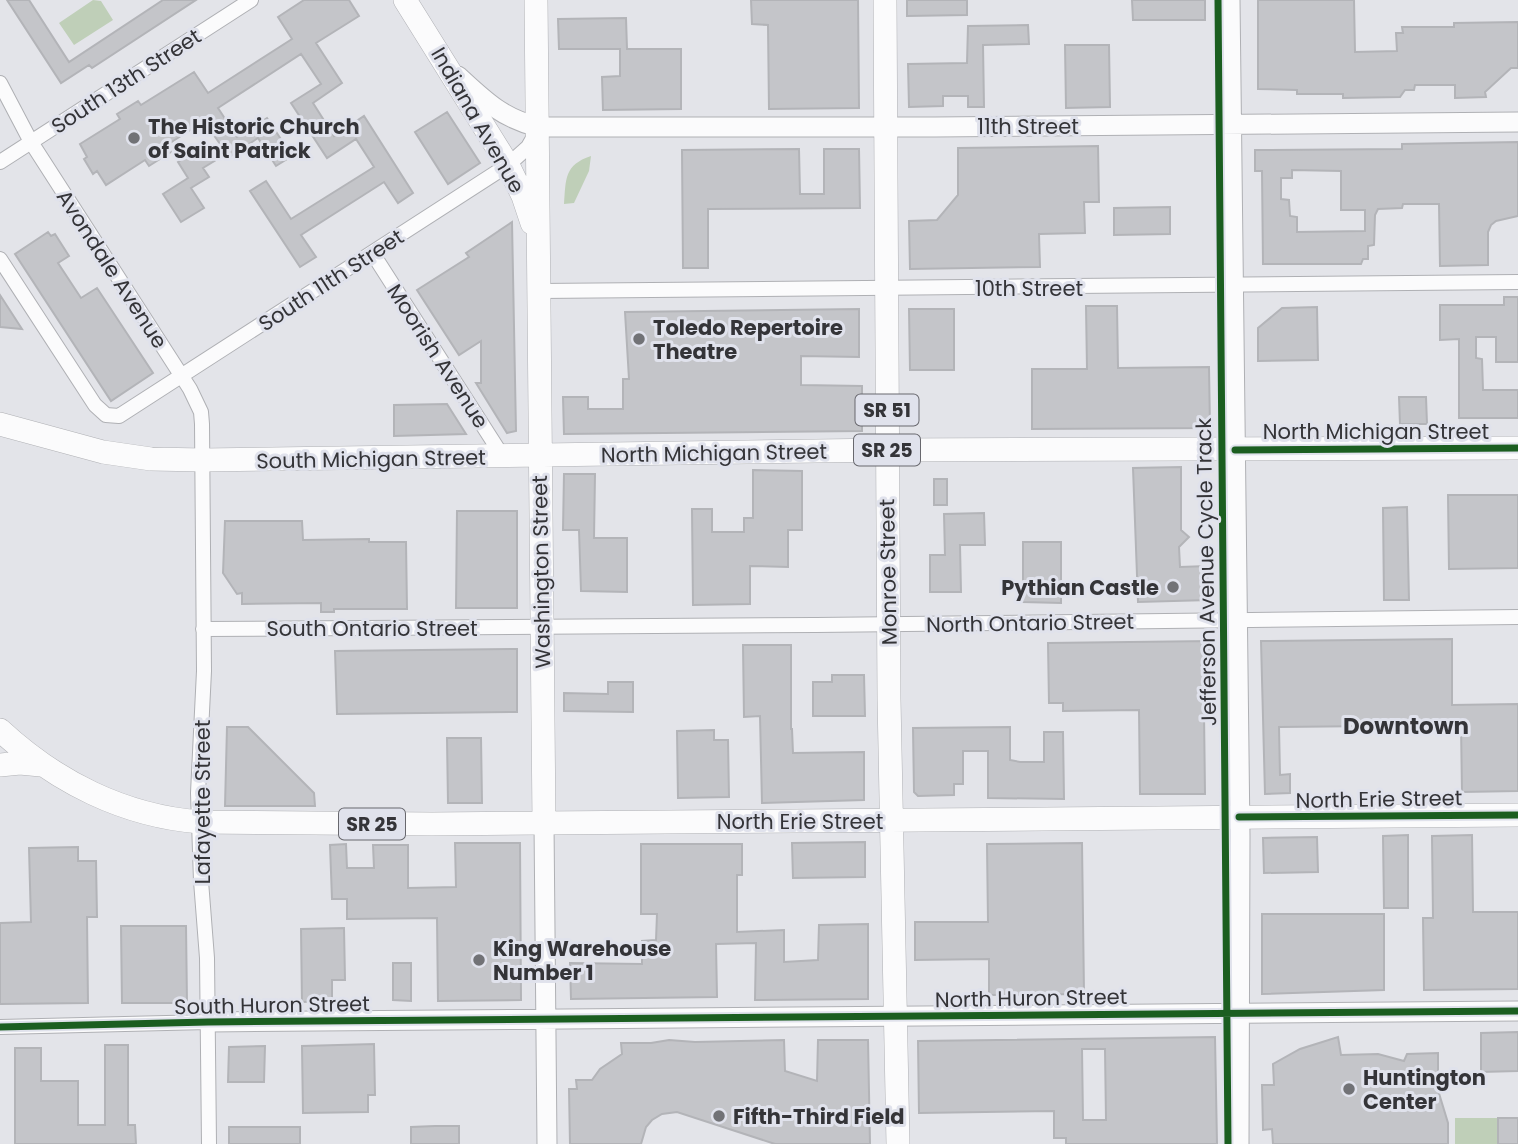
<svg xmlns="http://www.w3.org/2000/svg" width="1518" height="1144" viewBox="0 0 1518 1144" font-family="Poppins,sans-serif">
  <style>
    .green { fill: #bfcfb8 }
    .building { fill: #c4c5c9; stroke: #b3b4b8; stroke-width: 2; fill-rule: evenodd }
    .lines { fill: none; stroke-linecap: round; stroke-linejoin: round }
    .minor-casing { stroke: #afb0b4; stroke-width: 16 }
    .tertiary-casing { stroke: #afb0b4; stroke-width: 21 }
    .primary-casing { stroke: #afb0b4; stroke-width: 24 }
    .minor { stroke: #fbfbfc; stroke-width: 14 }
    .tertiary { stroke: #fbfbfc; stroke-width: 19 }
    .primary { stroke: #fbfbfc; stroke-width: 23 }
    .cycleway-casing { stroke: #e0e2ec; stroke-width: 11 }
    .cycleway { stroke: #1b5e20; stroke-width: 7 }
    .poi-dot { fill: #717276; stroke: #e0e2ec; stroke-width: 2.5 }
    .labels { text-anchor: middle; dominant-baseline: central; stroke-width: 6; stroke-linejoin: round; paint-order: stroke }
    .shield { fill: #e0e2ec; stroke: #68686e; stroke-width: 2 }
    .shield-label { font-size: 19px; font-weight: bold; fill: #343438 }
    .street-label { font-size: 21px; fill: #343438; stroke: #e0e2ec }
    .poi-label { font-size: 21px; font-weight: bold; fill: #343438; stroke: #e0e2ec; text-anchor: start }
    .neighbourhood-label { font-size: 23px; font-weight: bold; fill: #343438; stroke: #e0e2ec }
  </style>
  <rect width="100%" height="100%" fill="#e3e4e9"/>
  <!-- green -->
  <path class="green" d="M93 0 101 1 113 20 74 45 59 23Z
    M591 156 589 171 574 203 564 204C566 179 564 165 591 156Z
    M1455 1118H1498V1144H1455Z"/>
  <!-- building -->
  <path class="building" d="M7 0H29L69 62 163 0H196L92 68 89 65 61 83Z
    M304 0H349L359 16 316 43 342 83 313 103 334 136 364 116 413 193 398 203 384 182 301 235 316 257 300 267 250 191 266 181 291 219 374 167 356 139 327 158 291 103 321 84 301 54 218 108 237 137 267 118 292 156 276 166 258 138 228 158 226 154 203 168 209 177 191 188 204 208 181 222 163 194 188 178 178 162 193 152 197 159 220 144 204 121 167 145 171 152 149 166 145 160 106 185 97 171 93 174 84 159 87 157 80 144 120 119 117 114 138 101 141 105 194 72 208 93 292 39 278 17Z
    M751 0H858L859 108 769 109 768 25 752 24Z
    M907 0H967V15L907 16Z
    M1132 0H1205V20H1133Z
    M1258 0H1354L1355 52 1397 51 1396 33H1403L1402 27H1454V23L1518 22V68H1511L1485 92 1486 97 1455 98V85H1415L1414 90H1405L1400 97 1343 98V94H1297V90L1258 89Z
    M626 18 627 49H681V109L603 110 602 77 620 76V49H559L558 19Z
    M1028 25 1029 44 983 45 984 107H968V96H943V106L909 107 908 64 967 63 968 26Z
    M1065 45H1109L1110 107 1066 108Z
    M447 112 480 163 448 184 415 132Z
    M1518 142V216L1496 221 1491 225 1488 232V265L1440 266 1439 204H1403L1402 208 1378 209 1375 215 1374 245 1368 246V259H1363L1361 264H1263L1262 171H1255V150L1402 149V144ZM1292 170 1341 171V210H1365V231L1297 232V217L1290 216 1289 200 1281 199V178H1292Z
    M1098 146 1099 202H1084L1085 233 1039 234 1040 267 910 269 909 221 937 220 958 195V148Z
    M799 149 800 194H824V149H859L860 208 708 209V268H683L682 150Z
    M1170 207V234L1114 235V208Z
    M512 222 516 431 507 433 476 383H481V341L459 355 417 290 469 257 466 253Z
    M48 232 51 236 55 234 69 256 58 263 81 298 97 288 153 373 111 401 15 254Z
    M0 295 22 329 0 327Z
    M1504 297H1518V362H1496V337H1476V358L1482 359 1483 390H1518V418H1459V339L1440 340V305H1504Z
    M1086 306H1117L1118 368 1209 367 1210 428 1032 429V369H1087Z
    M1317 307 1318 360 1258 361V328L1282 308Z
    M859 309V357L801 356V385L862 386V431L564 434 563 397H588V409H623V379H629L625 312Z
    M909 309H954V370H910Z
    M1399 397H1426L1427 424H1400Z
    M447 404 466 434 394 436V405Z
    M1181 467V530L1189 537 1179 547 1180 567 1207 566 1209 600 1138 602 1133 468Z
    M753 470 802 471V530H788V567L750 566V604L693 605 692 509H712V532H744V518H753Z
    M564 474H595L594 538H627V592L581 591 579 530H563Z
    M934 479H947V505H934Z
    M1448 495H1518V568L1449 569Z
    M1407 507 1409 600H1384L1383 508Z
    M457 511H517V608H456Z
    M984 513 985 545H960L961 592H930V555H945L944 514Z
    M225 521H302L303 540 369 539V542H406L407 609H334V612H321V603L242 604V593L237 594 223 573Z
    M1023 542H1061V603L1023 602Z
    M1452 639V705L1518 704V791L1462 792 1461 725 1373 726 1279 727 1280 775 1290 774V793L1265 794 1261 641Z
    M1211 641 1212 713H1204L1205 794H1140L1139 710 1063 711V703H1049L1048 643Z
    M743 645H791V729H792L793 753 864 752V800L762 803 760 716 744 717Z
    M517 649V712L337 714 335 651Z
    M832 675H864L865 716H813V682H832Z
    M608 682H633V712L564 711V693L608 694Z
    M227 727H248L314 793 315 806H225Z
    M1010 727V760L1020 762H1044V732H1063L1064 799 988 798V751H963V784H954V795L918 796 914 792 913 728Z
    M714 730V740H728L729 797 678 798 677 731Z
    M447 738H481L482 803H448Z
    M1408 835V908H1384L1383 836Z
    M1472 835 1473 912H1518V989L1424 990 1423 918H1433L1432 836Z
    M1317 837 1318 872 1264 873 1263 838Z
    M865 842V877L793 878 792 843Z
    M455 843H520L521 1000 438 1001 437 918 347 919V899H332L330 845 346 844 347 868H374L373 845H408V888L456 887Z
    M1082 843 1084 994 989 995V959L915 960V922H988L987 844Z
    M641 844H742V875H737V932L784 930V962L818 960 819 925 868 924V999L755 1000 756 943 716 944 717 997 571 999 570 963 642 964V941L656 940 657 914H641Z
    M78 847V861H96L97 917H87L88 1003 0 1004V923L31 922 29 848Z
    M1262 914H1384V990L1262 994Z
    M121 926H186L187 1003H122Z
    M344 928 345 980H332V1001L302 1002 301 929Z
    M393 963H411V1001L393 1000Z
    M1518 1032V1071L1481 1072V1033Z
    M1215 1037 1217 1144H1066V1138H1054V1111L919 1113 918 1041ZM1082 1049H1105L1106 1120H1083Z
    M1338 1037 1341 1055 1378 1054 1404 1061 1407 1054 1438 1053V1090L1448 1123V1144H1273L1272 1129 1263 1130 1262 1085H1274L1273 1064 1300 1049Z
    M669 1040 695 1042 784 1040 785 1071 817 1081 818 1040H868L870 1144H775L677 1112 662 1114 652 1120 646 1127 641 1144H570L569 1089H577L576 1080H592L600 1069 622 1054 621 1043H651Z
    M374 1044 375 1095H368V1112L303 1113 302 1046Z
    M105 1045H128V1125H135L136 1144H15V1048H41V1081H78V1125H105Z
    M265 1046 264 1082H228L229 1047Z
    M1498 1118H1518V1144H1498Z
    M435 1126H459V1144H411V1127Z
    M229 1127H300V1144H229Z"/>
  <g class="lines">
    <!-- minor casing -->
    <g class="minor-casing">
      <path id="minor" d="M0 83 31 142 190 389 201 412 202 424 204 671 198 793 201 881 207 958 209 1144
        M0 162 251 0
        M373 254 503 457
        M0 259 95 405 106 415 119 416 508 165 528 147 536 133
        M540 291 1518 282
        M203 629 816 625 1518 617
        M0 1027 208 1022"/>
    </g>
    <!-- tertiary casing -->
    <g class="tertiary-casing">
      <path id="tertiary" d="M1230 0 1240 836 1239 1144
        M458 76C485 101 502 118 538 127H935L1518 122
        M544 823 547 1144
        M208 1022 1518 1011"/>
    </g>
    <!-- primary casing -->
    <g class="primary-casing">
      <path id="primary" d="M405 0 508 165 523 196 532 223
        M536 0 544 823
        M885 0 889 699 898 1144
        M0 424 103 452 151 459 203 460 887 450 1518 448
        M0 730C56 782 124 816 200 822L432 824 1518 815
        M0 765 20 763 41 765"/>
    </g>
    <!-- minor -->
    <use href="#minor" class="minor"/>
    <!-- tertiary -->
    <use href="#tertiary" class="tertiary"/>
    <!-- primary -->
    <use href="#primary" class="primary"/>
    <!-- cycleway casing -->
    <g class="cycleway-casing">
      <path id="cycleway" d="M1218 0 1228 1144
        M1235 450 1518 448
        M1239 817 1518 815
        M0 1027 208 1022 1518 1011"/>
    </g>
    <!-- cycleway -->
    <use href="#cycleway" class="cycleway"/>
  </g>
  <!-- markers -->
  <g class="poi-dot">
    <circle cx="134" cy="138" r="7"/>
    <circle cx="639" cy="339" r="7"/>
    <circle cx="1173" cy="587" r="7"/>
    <circle cx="479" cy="960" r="7"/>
    <circle cx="1349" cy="1089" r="7"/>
    <circle cx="719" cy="1116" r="7"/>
  </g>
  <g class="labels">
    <!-- shield labels -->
    <g class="shield">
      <rect x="855.5" y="394.5" width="63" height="31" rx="5"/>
      <rect x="854" y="434.5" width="66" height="31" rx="5"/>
      <rect x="339" y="808.5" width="66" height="31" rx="5"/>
    </g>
    <g class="shield-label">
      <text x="887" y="410">SR 51</text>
      <text x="887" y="450">SR 25</text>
      <text x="372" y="824">SR 25</text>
    </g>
    <!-- street labels -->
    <g class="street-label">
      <text transform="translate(126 81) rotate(-33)">South 13th Street</text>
      <text transform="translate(478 120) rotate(60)">Indiana Avenue</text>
      <text x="1028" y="126">11th Street</text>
      <text transform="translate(112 269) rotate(57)">Avondale Avenue</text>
      <text transform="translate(331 280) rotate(-33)">South 11th Street</text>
      <text x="1029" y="288">10th Street</text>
      <text transform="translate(438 356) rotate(57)">Moorish Avenue</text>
      <text x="1376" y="431">North Michigan Street</text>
      <text transform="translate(714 453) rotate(-1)">North Michigan Street</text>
      <text transform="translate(371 459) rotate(-1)">South Michigan Street</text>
      <text transform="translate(541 572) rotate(-91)">Washington Street</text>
      <text transform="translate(888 572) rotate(-91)">Monroe Street</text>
      <text transform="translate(1206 572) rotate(-91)">Jefferson Avenue Cycle Track</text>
      <text transform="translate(1030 623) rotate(-1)">North Ontario Street</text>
      <text x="372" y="628">South Ontario Street</text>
      <text transform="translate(1379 799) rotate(-1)">North Erie Street</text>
      <text transform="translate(202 802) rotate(-90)">Lafayette Street</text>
      <text x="800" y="821">North Erie Street</text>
      <text transform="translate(1031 998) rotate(-1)">North Huron Street</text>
      <text transform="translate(272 1005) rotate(-1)">South Huron Street</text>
    </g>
    <!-- poi labels -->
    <g class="poi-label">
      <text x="148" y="126">The Historic Church<tspan x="148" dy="24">of Saint Patrick</tspan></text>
      <text x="653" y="327">Toledo Repertoire<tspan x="653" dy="24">Theatre</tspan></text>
      <text x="1159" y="587" text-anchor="end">Pythian Castle</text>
      <text x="493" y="948">King Warehouse<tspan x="493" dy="24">Number 1</tspan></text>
      <text x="1363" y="1077">Huntington<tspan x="1363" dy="24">Center</tspan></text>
      <text x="733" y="1116">Fifth-Third Field</text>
    </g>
    <!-- neighbourhood labels -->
    <g class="neighbourhood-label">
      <text x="1406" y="726">Downtown</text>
    </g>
  </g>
</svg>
